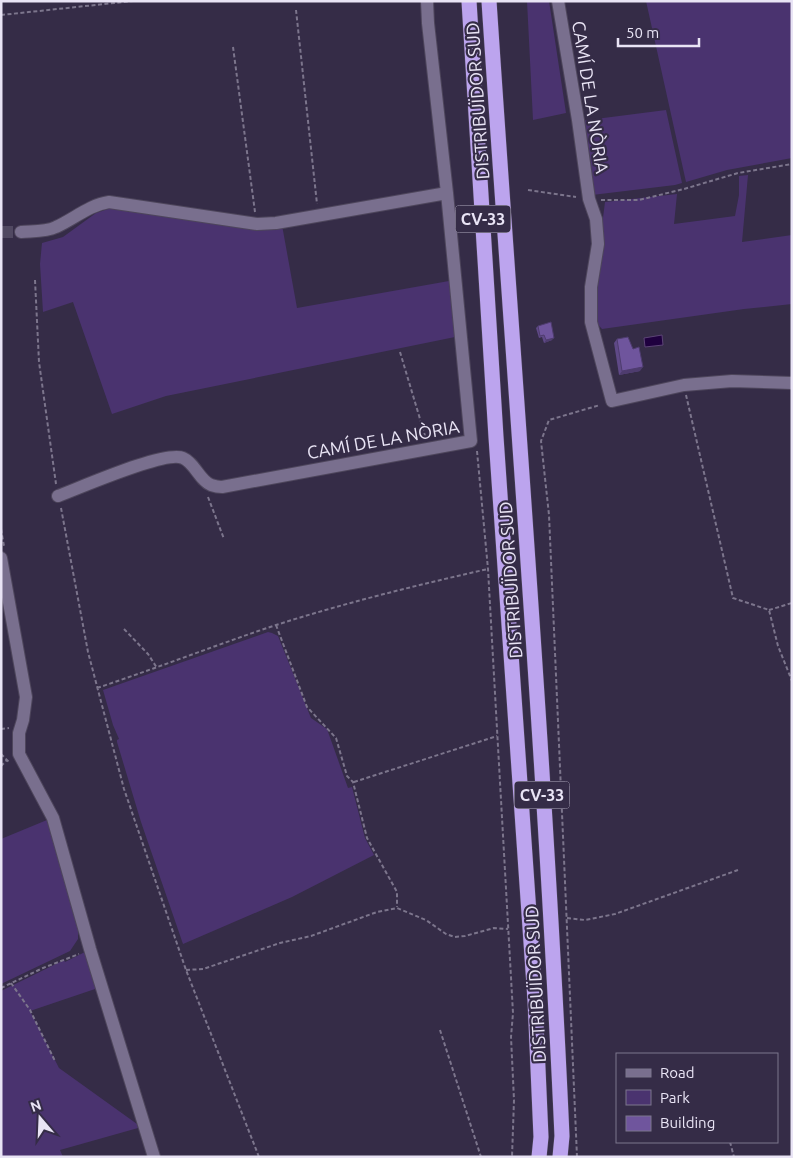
<svg xmlns="http://www.w3.org/2000/svg" width="793" height="1158" viewBox="0 0 793 1158" font-family="Ubuntu,sans-serif">
  <style>
    .green { fill: #4a336f }
    .water { fill: #1f003f; stroke: #5c4476 }
    .lines { fill: none; stroke-linecap: round; stroke-linejoin: round }
    .minor-tunnel { stroke: #504861; stroke-width: 12; stroke-dasharray: 12 6; stroke-linecap: butt }
    .minor-casing { stroke: #4e465c; stroke-width: 14 }
    .highway-casing { stroke: #4e465c; stroke-width: 16 }
    .path { stroke: #7c758c; stroke-width: 2; stroke-dasharray: 4 2.5; stroke-linecap: butt }
    .minor { stroke: #796f8e; stroke-width: 12 }
    .highway { stroke: #bca4ee; stroke-width: 15 }
    .wall { fill: #5f4987 }
    .shaded-wall { fill: #4e3c6e }
    .building { fill: #6f559d; stroke: #4e3c6e }
    .labels { text-anchor: middle; dominant-baseline: central; stroke-width: 4.5; stroke-linejoin: round; paint-order: stroke }
    .shield { fill: #352c47; stroke: #b3adc1; stroke-width: 1 }
    .shield-label { font-size: 16px; font-weight: bold; fill: #e9e4f5 }
    .street-label { font-size: 18px; fill: #e9e4f5; stroke: #352c47 }
  </style>
  <rect width="100%" height="100%" fill="#352c47"/>
  <!-- green -->
  <path class="green" d="M527 1H549L566 113 533 120Z
    M646 1H791L792 158 727 170 686 182Z
    M666 110 682 183 675 185 592 195 580 121Z
    M748 175 742 242 792 235V304L744 309 602 329 595 321 593 297 605 202 677 194 674 224 735 216 739 195V176Z
    M108 209H125L282 225 297 308 449 281 455 337 166 396 112 414 73 302 43 312 40 264 42 243 63 237 96 213Z
    M268 632 272 633 278 636 311 718 327 729 348 788 352 787 365 838 374 855 292 897 183 944 141 822 117 742V740L119 739 113 725 103 690Z
    M47 820 78 927V939L70 951 1 984V839Z
    M87 951 98 988 30 1011 59 1068 137 1124 138 1128 60 1150 63 1157H1V991L60 962 64 960 65 962Z"/>
  <!-- water -->
  <path class="water" d="M662 335 663 345 645 347 644 338Z"/>
  <g class="lines">
    <!-- minor-tunnel -->
    <path class="minor-tunnel" d="M1 232H21"/>
    <!-- minor casing -->
    <g class="minor-casing">
      <path id="minor" d="M558 1 578 120 589 199 596 219 598 244 591 287V322L612 401 684 385 732 381 792 383
        M21 232C33 231 46 232 56 227 74 219 89 205 109 202L257 224 276 223 447 193
        M58 496C80 488 165 450 183 458 195 463 199 480 211 485 214 486 218 487 222 487L471 441 447 193 428 23 427 1
        M1 558 26 697 23 720 19 733V754L53 818 90 949 154 1157"/>
    </g>
    <!-- highway casing -->
    <g class="highway-casing">
      <path id="highway" d="M469 1 496 437 535 1000 541 1137 539 1157
        M489 1C514 379 545 758 562 1136L560 1157"/>
    </g>
    <!-- path -->
    <path class="path" d="M296 10 317 204
      M1 15 133 1
      M233 47 255 212
      M528 190 576 197
      M601 200H639L684 189 738 173 792 164
      M35 280 39 362 56 484
      M400 352 426 439
      M686 395 733 598 769 610 778 646 792 681
      M477 451 488 569 513 1013 511 1037 514 1100 512 1157
      M208 497 224 539
      M61 508 88 652 124 789 186 970 259 1157
      M1 529 4 546
      M769 610 792 603
      M276 625 307 707 336 738 347 776 353 782 367 838 397 892V907
      M124 629 148 654 157 668
      M97 688C157 668 216 645 276 625 345 603 417 585 488 569
      M1 729 9 728
      M1 754 10 763
      M1 766 7 760
      M354 782 497 736
      M567 918 585 920 615 914 738 870
      M186 970 203 969 280 943 311 936 377 912 397 908 426 920 446 934 455 937 465 936 494 928 508 929
      M11 983 30 1010 55 1061
      M1 988 43 968 79 954
      M440 1030 481 1157
      M730 1142 734 1157
      M577 1157 549 515 541 441 549 420 600 405"/>
    <!-- minor -->
    <use href="#minor" class="minor"/>
    <!-- highway -->
    <use href="#highway" class="highway"/>
  </g>
  <!-- wall -->
  <path class="wall" d="M538 326 552 340 544 343 542 337 539 338 536 328Z
    M617 339 640 371 619 375 614 343Z"/>
  <!-- shaded-wall -->
  <path class="shaded-wall" d="M554 338 552 340 544 343 546 340Z
    M643 367 640 371 619 375 622 371Z"/>
  <!-- building -->
  <path class="building" d="M551 322 554 338 546 340 544 335 540 336 538 326Z
    M628 337 633 349 639 347 643 367 622 371 617 339Z"/>
  <g class="labels">
    <!-- shield labels -->
    <g class="shield">
      <rect x="455.5" y="205.5" width="55" height="27" rx="4"/>
      <rect x="514.5" y="781.5" width="55" height="27" rx="4"/>
    </g>
    <g class="shield-label">
      <text x="483" y="219">CV-33</text>
      <text x="542" y="795">CV-33</text>
    </g>
    <!-- street labels -->
    <g class="street-label">
      <text transform="translate(591 97) rotate(81)">CAMÍ DE LA NÒRIA</text>
      <text transform="translate(477 101) rotate(-94)">DISTRIBUÏDOR SUD</text>
      <text transform="translate(383 439) rotate(-10)">CAMÍ DE LA NÒRIA</text>
      <text transform="translate(510 580) rotate(-94)">DISTRIBUÏDOR SUD</text>
      <text transform="translate(535 984) rotate(-93)">DISTRIBUÏDOR SUD</text>
    </g>
  </g>
  <!-- border -->
  <rect width="793" height="1158" fill="none" stroke="#e9e4f5" stroke-width="5"/>
  <!-- legend -->
  <rect x="616" y="1053" width="162" height="90" fill="#352c47" stroke="#7d768d"/>
  <rect x="626" y="1069" width="25" height="8" fill="#796f8e" stroke="#7d768d"/>
  <text x="660" y="1078" font-size="15" fill="#e9e4f5">Road</text>
  <rect x="626" y="1090" width="25" height="15" fill="#4a336f" stroke="#7d768d"/>
  <text x="660" y="1103" font-size="15" fill="#e9e4f5">Park</text>
  <rect x="626" y="1116" width="25" height="15" fill="#6f559d" stroke="#7d768d"/>
  <text x="660" y="1128" font-size="15" fill="#e9e4f5">Building</text>
  <!-- north arrow -->
  <g transform="translate(40 1118) rotate(341)" stroke="#352c47" stroke-width="4" paint-order="stroke">
  <path d="M0-4L9 19L0 12L-9 19Z" fill="#e9e4f5"/>
  <text y="-8" font-size="14" font-weight="bold" text-anchor="middle" fill="#e9e4f5">N</text>
  </g>
  <!-- scale -->
  <path d="M618 38v8h81v-8" fill="none" stroke="#e9e4f5" stroke-width="2.5"/>
  <text x="626" y="38" font-size="15" fill="#e9e4f5" stroke="#352c47" stroke-width="4" paint-order="stroke">50 m</text>
</svg>
